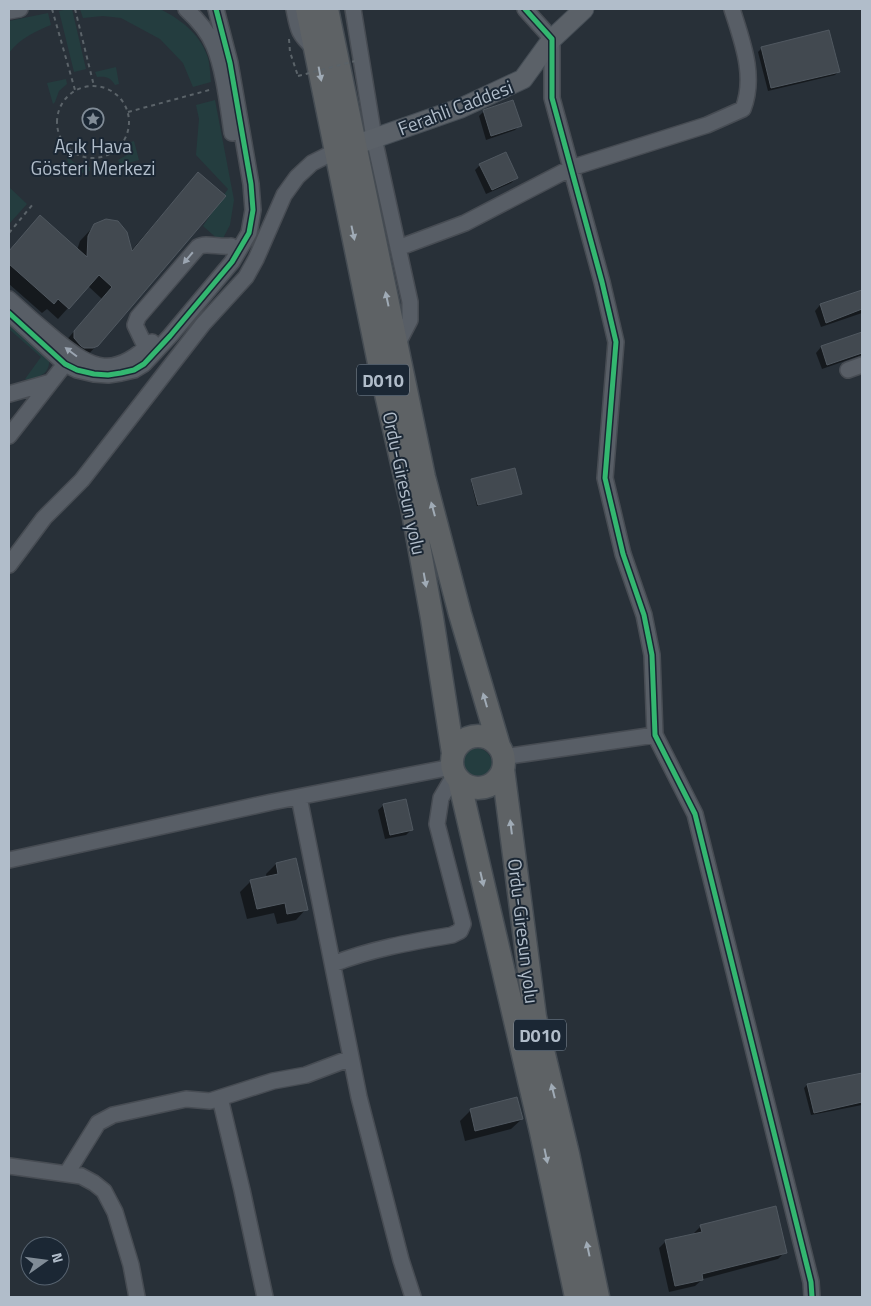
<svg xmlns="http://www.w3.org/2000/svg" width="871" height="1306" viewBox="0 0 871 1306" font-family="'Titillium Web',sans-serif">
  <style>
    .green { fill: #243d3f }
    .shadow { fill: #0007 }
    .building { fill: #424950; stroke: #505860 }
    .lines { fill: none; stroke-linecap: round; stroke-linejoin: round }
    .minor-casing { stroke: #474c53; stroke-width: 18 }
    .major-casing { stroke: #454d55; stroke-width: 21 }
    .highway-casing { stroke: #454c53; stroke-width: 25 }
    .path { stroke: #5b6369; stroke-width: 2; stroke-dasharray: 4 4; stroke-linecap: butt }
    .minor { stroke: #585e66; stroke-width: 15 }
    .major { stroke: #5b6168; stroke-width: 19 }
    .highway { stroke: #5e6265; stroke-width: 22 }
    .path-bridge { stroke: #5b6369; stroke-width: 2; stroke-dasharray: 4 4; stroke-linecap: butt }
    .cycleway-casing { stroke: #1b2734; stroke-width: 8 }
    .cycleway { stroke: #33b770; stroke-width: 5 }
    .oneway { fill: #a0abb6 }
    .oneway2 { fill: #9ba5b1 }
    .labels { text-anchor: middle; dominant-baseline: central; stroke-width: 4; stroke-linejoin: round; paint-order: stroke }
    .shield { fill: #1b2734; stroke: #84909d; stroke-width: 1 }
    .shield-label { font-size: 18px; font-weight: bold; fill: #b1bdca }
    .street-label { font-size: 19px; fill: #b1bdca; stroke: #1b2734 }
    .poi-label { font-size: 19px; fill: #b1bdca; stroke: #1b2734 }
  </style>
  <rect width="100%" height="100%" fill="#283038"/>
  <!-- green -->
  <path class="green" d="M68 9H72L86 69 74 72 59 11Z
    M80 9H160C180 19 199 33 207 55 210 63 210 73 211 82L193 87 183 63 160 39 121 18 103 16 83 18Z
    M48 13 51 25C36 31 19 39 9 53V21Z
    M116 67 119 84 115 85C110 77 106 76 97 77L95 72Z
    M66 79 67 84 59 91 55 102 53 104 47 83Z
    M215 100 234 200 230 225 221 242 203 226 228 189 196 155 199 119 196 105Z
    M134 141 139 160 120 165 118 160 127 155 131 142Z
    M67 158H69C75 164 81 167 90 167V171L71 176Z
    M9 187 27 204 9 224Z
    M9 320 49 357C51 373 41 377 28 380L25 379 41 357 9 329Z
    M460 764a16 16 0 1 1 32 0a16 16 0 1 1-32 0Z"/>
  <!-- shadow -->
  <path class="shadow" d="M762 48 838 72 835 75 768 91 758 52Z
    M484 111 520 125 515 130 486 140 479 116Z
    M480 165 516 178 511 183 486 194 475 170Z
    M188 185 97 345 86 357 64 343 102 299 88 286 58 319 47 309 42 313 9 284V252L30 228 77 250 80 241 95 225 118 223 126 232 130 252Z
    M862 291V313L821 327 815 311 820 305Z
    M862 333V355L822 369 816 353 821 347Z
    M472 481 521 493 477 506 471 482Z
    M384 805 412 829 406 835 385 839 378 810Z
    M276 864 306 909 296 920 277 924 274 913 247 919 240 892 251 881 267 878 266 874Z
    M862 1074V1105L811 1115 804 1088 807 1085Z
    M471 1110 522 1119 511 1129 465 1141 460 1121Z
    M701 1226 785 1252 778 1259 703 1279 695 1286 669 1292 659 1248 666 1241 695 1235 694 1233Z"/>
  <!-- building -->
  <path class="building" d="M829 30 840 72 771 88 761 47Z
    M513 100 522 126 491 136 483 110Z
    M506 152 518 178 492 190 479 164Z
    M198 172 226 196 98 346 93 348H84L81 346 74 338V331L112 287 99 275 69 309 58 299 54 304 9 264V251L40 215 87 257 88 236 94 224 106 219 118 221 127 232 132 251Z
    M862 290V309L826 323 820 304Z
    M862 332V353L827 365 821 346Z
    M515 468 522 494 478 505 471 479Z
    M406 799 413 830 390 835 383 804Z
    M296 858 308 910 287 914 285 903 257 909 250 880 278 874 276 863Z
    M862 1073V1102L814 1113 807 1084Z
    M517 1097 523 1119 475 1131 470 1109Z
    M776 1206 787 1253 702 1274 703 1280 675 1286 665 1240 702 1232 700 1225Z"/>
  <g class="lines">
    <!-- minor casing -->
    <g class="minor-casing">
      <path id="minor" d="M186 9C197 19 208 31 214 46 224 69 228 107 232 133
        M294 9C298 29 298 34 314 48
        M353 9 374 138 410 302V320L397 345
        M525 9 552 39V98L602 282 616 342 605 478 623 554 644 615 652 655 655 735 695 814 811 1282 812 1297
        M9 11 20 9
        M398 248 465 223 571 168 707 125 743 109C756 76 742 41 732 9
        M9 299C24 313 40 327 56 340 93 370 114 379 152 342
        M9 313 65 364 77 370 94 374 108 375 121 373 134 370 144 364 170 336 232 262 249 233 253 210 251 184 230 63 216 9
        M146 348 135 325 138 317 198 247C206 242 220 248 231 246
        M848 370 862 365
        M9 394 51 382 65 364
        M9 436 51 382
        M9 565 44 518 82 480 203 324 246 277 256 259 284 195 297 177 312 163 336 151
        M503 757 655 735
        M299 797 359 1097 401 1260 413 1297
        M9 860 272 802 452 767
        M333 964C371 949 411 942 452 935L460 931 463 924 437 824 441 798 455 774
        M220 1098 242 1190 265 1297
        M9 1166 81 1176 94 1183 104 1191 115 1212 131 1265 137 1297
        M67 1173 98 1123 113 1115 186 1099 210 1101 273 1081 306 1075 351 1058"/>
    </g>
    <!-- major casing -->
    <g class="major-casing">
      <path id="major" d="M355 145 461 108 523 79 552 39 584 9"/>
    </g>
    <!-- highway casing -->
    <g class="highway-casing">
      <path id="highway" d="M307 9 380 368 412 507 432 618 453 753
        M327 9 424 477 460 614 499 746
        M452 762a26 26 0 1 1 52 0a26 26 0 1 1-52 0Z
        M503 769 535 1017 568 1154 598 1297
        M459 780 541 1132 576 1297"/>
    </g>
    <!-- path -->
    <path class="path" d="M52 9 75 90
      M75 9 94 86
      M289 39 290 52 298 76
      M57 122a36 36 0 1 1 72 0a36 36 0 1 1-72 0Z
      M128 112 213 89
      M9 233 33 204"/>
    <!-- minor -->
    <use href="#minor" class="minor"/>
    <!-- major -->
    <use href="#major" class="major"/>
    <!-- highway -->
    <use href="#highway" class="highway"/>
    <!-- path-bridge -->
    <path class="path-bridge" d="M298 76 355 61"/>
    <!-- cycleway casing -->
    <g class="cycleway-casing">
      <path id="cycleway" d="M525 9 552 39V98L602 282 616 342 605 478 623 554 644 615 652 655 655 735 695 814 811 1282 812 1297
        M9 313 65 364 77 370 94 374 108 375 121 373 134 370 144 364 170 336 232 262 249 233 253 210 251 184 230 63 216 9"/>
    </g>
    <!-- cycleway -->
    <use href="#cycleway" class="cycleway"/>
  </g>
  <!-- one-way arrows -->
  <defs><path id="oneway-solid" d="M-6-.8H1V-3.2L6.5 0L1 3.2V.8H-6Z" transform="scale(1.25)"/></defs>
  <g class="oneway">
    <use href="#oneway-solid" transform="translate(320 74) rotate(79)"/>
    <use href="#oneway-solid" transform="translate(353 233) rotate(78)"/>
    <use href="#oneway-solid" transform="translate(387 299) rotate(-102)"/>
    <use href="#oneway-solid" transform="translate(433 509) rotate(-105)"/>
    <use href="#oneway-solid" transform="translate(425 580) rotate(80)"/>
    <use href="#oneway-solid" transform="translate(485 700) rotate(-106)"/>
    <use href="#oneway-solid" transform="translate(511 827) rotate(-97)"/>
    <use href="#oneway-solid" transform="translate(482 879) rotate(77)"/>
    <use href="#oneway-solid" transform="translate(553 1091) rotate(-104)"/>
    <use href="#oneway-solid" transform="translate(546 1156) rotate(78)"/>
    <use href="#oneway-solid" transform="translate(588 1249) rotate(-102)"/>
  </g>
  <g class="oneway2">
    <use href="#oneway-solid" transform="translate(188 258) rotate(130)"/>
    <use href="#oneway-solid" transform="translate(71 352) rotate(-143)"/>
  </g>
  <!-- icons -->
  <defs>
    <g id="sight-ring" transform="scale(1.125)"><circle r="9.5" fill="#1b2734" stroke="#818c97" stroke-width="1.5"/><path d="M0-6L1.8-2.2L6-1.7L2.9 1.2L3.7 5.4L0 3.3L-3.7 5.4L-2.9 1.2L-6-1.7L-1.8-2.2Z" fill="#818c97"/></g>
  </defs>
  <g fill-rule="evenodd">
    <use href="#sight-ring" x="93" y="119"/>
  </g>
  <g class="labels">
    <!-- shield labels -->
    <g class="shield">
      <rect x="357" y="364.5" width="52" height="31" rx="4"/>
      <rect x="514" y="1019.5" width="52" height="31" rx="4"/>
    </g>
    <g class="shield-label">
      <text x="383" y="380">D010</text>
      <text x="540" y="1035">D010</text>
    </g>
    <!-- street labels -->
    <g class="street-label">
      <text transform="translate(455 107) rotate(-21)">Ferahli Caddesi</text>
      <text transform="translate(405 483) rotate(78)">Ordu-Giresun yolu</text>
      <text transform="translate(524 931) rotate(83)">Ordu-Giresun yolu</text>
    </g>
    <!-- poi labels -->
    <g class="poi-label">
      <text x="93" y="145">Açık Hava<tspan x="93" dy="22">Gösteri Merkezi</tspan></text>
    </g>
  </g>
  <!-- border -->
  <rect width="871" height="1306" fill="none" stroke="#b1bdca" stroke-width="20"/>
  <!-- north arrow -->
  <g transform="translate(45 1261) rotate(76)"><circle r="24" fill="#1b2734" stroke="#576370"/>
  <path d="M0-4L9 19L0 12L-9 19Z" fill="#818c97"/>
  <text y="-8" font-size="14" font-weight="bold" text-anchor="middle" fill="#b1bdca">N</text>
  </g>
</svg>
